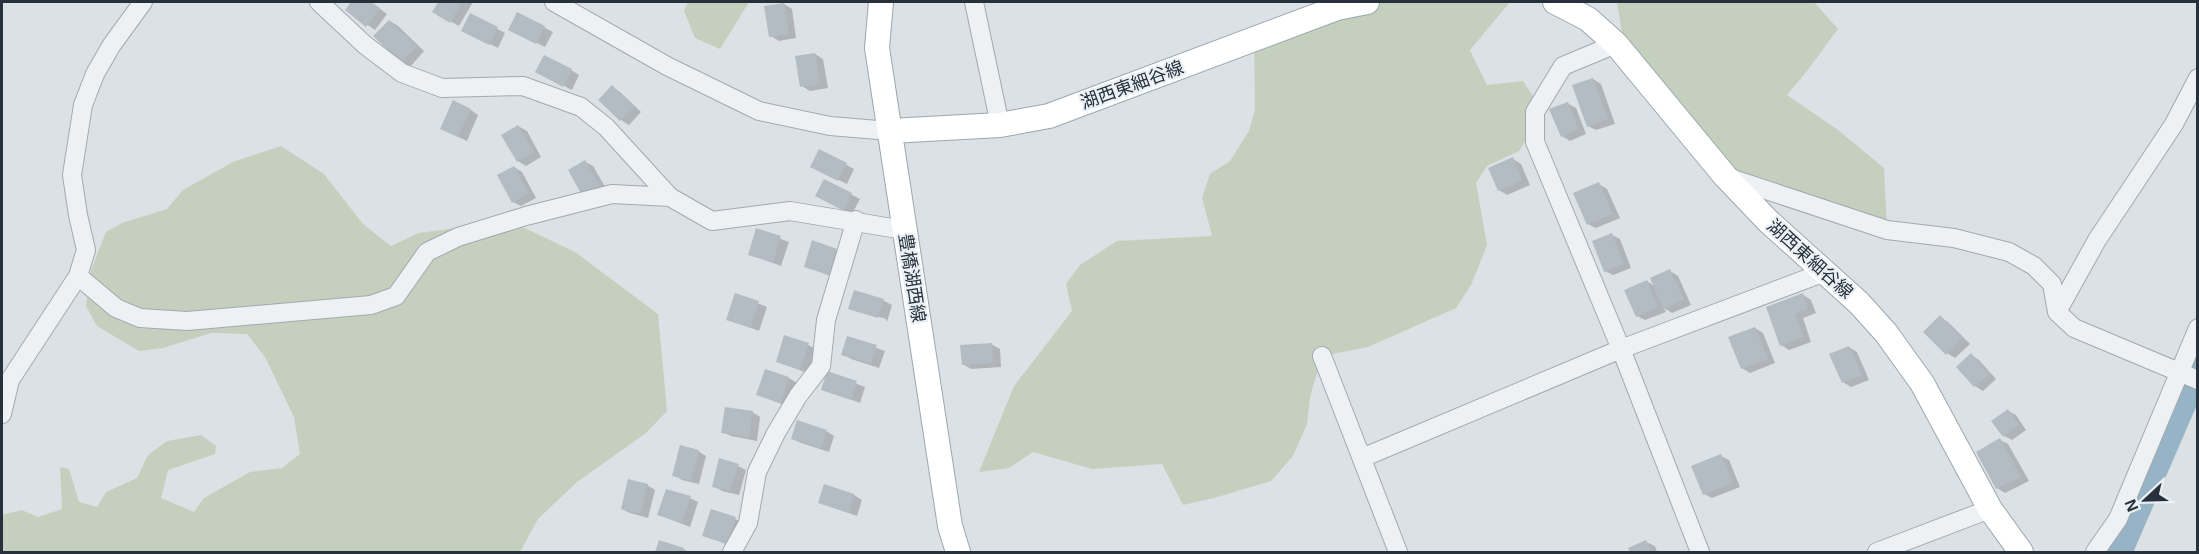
<svg xmlns="http://www.w3.org/2000/svg" width="2199" height="554" viewBox="0 0 2199 554" font-family="Arial,'Noto Sans JP',sans-serif">
  <style>
    .green { fill: #c4d0bd }
    .shadow { fill: #0003 }
    .lines { fill: none; stroke-linecap: round; stroke-linejoin: round }
    .river { stroke: #97b4c6; stroke-width: 32 }
    .building { fill: #b3bbc3 }
    .minor-casing { stroke: #a2a9b0; stroke-width: 20 }
    .major-casing { stroke: #9ba7b1; stroke-width: 26 }
    .minor { stroke: #eef1f4; stroke-width: 18 }
    .major { stroke: #fff; stroke-width: 24 }
    .labels { text-anchor: middle; dominant-baseline: central; stroke-width: 4.5; stroke-linejoin: round; paint-order: stroke }
    .street-label { font-size: 18px; fill: #26313c; stroke: #ebf0f4 }
  </style>
  <rect width="100%" height="100%" fill="#dce1e6"/>
  <!-- green -->
  <path class="green" d="M688 2H749L720 49 695 38 684 11Z
    M1367 2H1510L1470 50 1487 85 1523 81 1543 111 1519 151 1487 166 1476 183 1487 245 1471 285 1456 308 1368 347 1322 356 1310 397 1307 424 1293 456 1271 481 1214 498 1183 505 1162 464 1092 469 1033 452 1009 468 979 472 1014 386 1072 311 1066 284 1080 265 1117 241 1212 236 1202 198 1210 174 1230 161 1249 131 1255 109 1254 39Z
    M1617 2H1814L1838 29 1807 71 1787 95 1838 130 1884 168 1887 230 1725 176 1626 58Z
    M281 146 324 174 363 224 391 246 419 233 510 221 575 252 658 314 667 411 646 433 577 482 538 519 520 552H2V515L22 510 38 517 62 509 60 467 69 469 79 502 97 507 106 492 137 478 148 455 167 441 201 435 216 446 215 454 168 470 161 498 194 512 204 498 250 472 282 468 300 454 294 417 265 357 247 334 211 333 163 348 139 351 97 326 86 306 91 270 106 232 122 223 167 209 183 190 233 162Z"/>
  <!-- shadow -->
  <path class="shadow" d="M353 2H371L387 14 375 30 347 10Z
    M440 2H473L459 26 434 12Z
    M784 4 792 9 796 38 779 41 771 36Z
    M518 14 553 32 545 47 518 34Z
    M471 15 505 33 498 48 471 35Z
    M390 21 398 26 424 51 410 67 402 62Z
    M815 54 823 59 828 88 810 91 802 86Z
    M571 70 579 75 572 90 545 76Z
    M1593 79 1601 84 1615 124 1596 130 1588 126Z
    M612 87 620 92 641 112 629 125 621 120 600 99Z
    M1567 103 1576 108 1586 134 1570 141 1562 136Z
    M471 110 478 115 467 141 450 133Z
    M518 126 527 131 541 157 526 166 518 161Z
    M820 151 854 169 847 184 820 171Z
    M1513 159 1521 164 1530 185 1507 195 1499 190Z
    M585 162 593 166 608 192 593 201Z
    M514 167 522 172 536 198 521 206 513 202Z
    M825 181 860 199 852 214 825 200Z
    M1599 184 1607 189 1620 218 1596 228 1588 224Z
    M757 230 789 242 781 266 750 254Z
    M1612 235 1620 239 1631 268 1613 275 1605 271Z
    M813 242 845 255 837 279 806 266Z
    M1670 271 1678 276 1691 305 1672 313 1664 308 1666 312 1645 320 1637 316 1647 281 1654 286Z
    M855 292 884 301 892 305 887 322 886 319 857 310V312L850 308Z
    M736 295 767 307 759 331 728 319Z
    M1803 295 1811 300 1816 313 1803 318 1811 342 1789 350 1781 345Z
    M1940 317 1948 322 1970 344 1955 358 1947 353Z
    M1755 328 1763 333 1775 363 1750 373 1742 368Z
    M848 338 885 351 879 368 851 359 843 354Z
    M991 344 1000 349 1001 367 971 369 963 364Z
    M808 345 816 349 809 374 777 361Z
    M1849 347 1857 352 1869 380 1851 387 1843 382Z
    M1971 355 1979 360 1996 379 1983 391 1975 386 1958 367Z
    M828 373 865 387 860 403 823 389Z
    M789 378 797 383 789 407 758 395Z
    M2008 411 2016 415 2026 430 2012 440 2004 436Z
    M752 412 760 417 757 441 731 436 723 432Z
    M826 431 834 436 829 452 801 443 793 439Z
    M2000 440 2008 444 2029 481 2005 493 1997 488Z
    M698 451 706 456 699 484 682 480 674 475Z
    M1721 456 1729 460 1740 487 1712 498 1704 494Z
    M738 466 746 470 739 495 722 491 714 486Z
    M647 485 655 490 648 518 630 513 622 509Z
    M825 486 854 495 862 500 857 516 820 503Z
    M690 498 698 502 690 527 659 515Z
    M735 519 743 523 735 548 704 535Z
    M660 542 683 549 689 552H656Z
    M1646 542 1655 546 1657 552H1632L1630 549Z"/>
  <g class="lines">
    <!-- river -->
    <path class="river" d="M2116 552 2198 362"/>
  </g>
  <!-- building -->
  <path class="building" d="M351 2H371L380 8 366 27 345 10Z
    M438 2H462L450 23 432 12Z
    M784 3 789 34 769 37 764 6Z
    M517 12 545 26 536 44 508 30Z
    M470 13 498 27 489 45 461 31Z
    M389 20 417 46 401 63 373 36Z
    M815 53 820 84 800 87 795 56Z
    M544 55 572 69 563 87 535 72Z
    M1593 78 1608 119 1587 127 1572 85Z
    M612 85 634 107 620 121 598 100Z
    M453 100 471 109 458 137 440 129Z
    M1568 102 1579 129 1561 137 1549 109Z
    M518 125 534 152 517 162 501 135Z
    M819 149 847 163 838 181 810 167Z
    M1513 157 1522 181 1498 191 1488 168Z
    M585 160 601 187 583 197 568 170Z
    M514 166 529 193 512 203 497 175Z
    M824 179 852 193 844 211 815 196Z
    M1599 182 1613 214 1587 225 1573 193Z
    M756 228 781 236 773 263 748 255Z
    M1612 233 1624 264 1604 272 1592 241Z
    M812 240 837 249 829 275 804 267Z
    M1670 269 1684 300 1663 309 1650 278Z
    M1647 280 1658 307 1636 317 1624 290Z
    M854 290 884 299 878 318 848 309Z
    M735 293 759 301 751 328 726 320Z
    M1803 293 1808 309 1795 314 1804 337 1780 346 1766 307Z
    M1940 315 1962 338 1946 355 1923 332Z
    M1755 327 1768 359 1741 369 1728 337Z
    M784 335 809 343 800 370 776 362Z
    M847 336 877 345 871 364 841 355Z
    M992 343 993 363 962 365 960 345Z
    M1849 346 1862 375 1842 383 1829 354Z
    M1971 353 1989 374 1974 387 1956 367Z
    M765 369 789 377 781 403 756 395Z
    M827 371 857 381 851 400 821 390Z
    M725 407 753 411 749 437 721 433Z
    M2008 409 2019 425 2003 437 1991 421Z
    M797 420 827 430 821 449 791 439Z
    M2000 438 2021 477 1996 489 1976 452Z
    M680 445 699 450 691 481 672 476Z
    M1721 454 1733 483 1703 495 1691 466Z
    M719 458 739 464 730 491 712 487Z
    M628 479 648 484 640 514 621 509Z
    M824 484 854 494 849 513 818 503Z
    M666 489 691 496 682 523 657 515Z
    M711 509 736 517 727 544 702 536Z
    M659 540 684 548 682 552H655Z
    M1646 540 1652 552H1630L1628 548Z"/>
  <g class="lines">
    <!-- minor casing -->
    <g class="minor-casing">
      <path id="minor" d="M319 2 365 45 402 73 442 88 523 86 581 107 606 127 670 197 712 221 790 211 904 230
        M554 2 667 66 759 111 830 126 890 131
        M974 2 1000 125
        M1616 44 1563 66 1535 112V142L1621 349 1700 552
        M1727 177 1887 230 1954 238 2009 252 2034 266 2052 284 2057 312 2074 328 2198 380
        M78 276 116 308 140 318 187 321 371 305 396 296 427 252 458 237 526 216 612 194 670 197
        M2057 312 2097 240 2174 124 2198 78
        M1322 356 1398 552
        M2 414 10 380 78 276 86 250 78 215 72 175 83 105 95 74 111 46 143 2
        M1362 458 1621 349 1825 272
        M732 552 748 523 757 472 776 433 798 396 821 366 826 320 856 220
        M1877 552 1990 509
        M2095 552 2118 519 2198 328"/>
    </g>
    <!-- major casing -->
    <g class="major-casing">
      <path id="major" d="M881 2 877 48 950 526 958 552
        M1555 2 1588 19 1616 44 1725 176 1768 221 1859 303 1886 333 1922 383 1990 509 2021 552
        M890 131 1000 125 1049 116 1337 8 1367 2"/>
    </g>
    <!-- minor -->
    <use href="#minor" class="minor"/>
    <!-- major -->
    <use href="#major" class="major"/>
  </g>
  <g class="labels">
    <!-- street labels -->
    <g class="street-label">
      <text transform="translate(1132 85) rotate(-20)">湖西東細谷線</text>
      <text transform="translate(1810 259) rotate(42)">湖西東細谷線</text>
      <text transform="translate(912 278) rotate(81)">豊橋湖西線</text>
    </g>
  </g>
  <!-- border -->
  <rect width="2199" height="554" fill="none" stroke="#26313c" stroke-width="6"/>
  <!-- north arrow -->
  <g transform="translate(2145 500) rotate(248)" stroke="#ebf0f4" stroke-width="4.5" paint-order="stroke">
  <path d="M0-4.5L10 22L0 15L-10 22Z" fill="#26313c"/>
  <text y="-9" font-size="16" font-weight="bold" text-anchor="middle" fill="#26313c">N</text>
  </g>
</svg>
